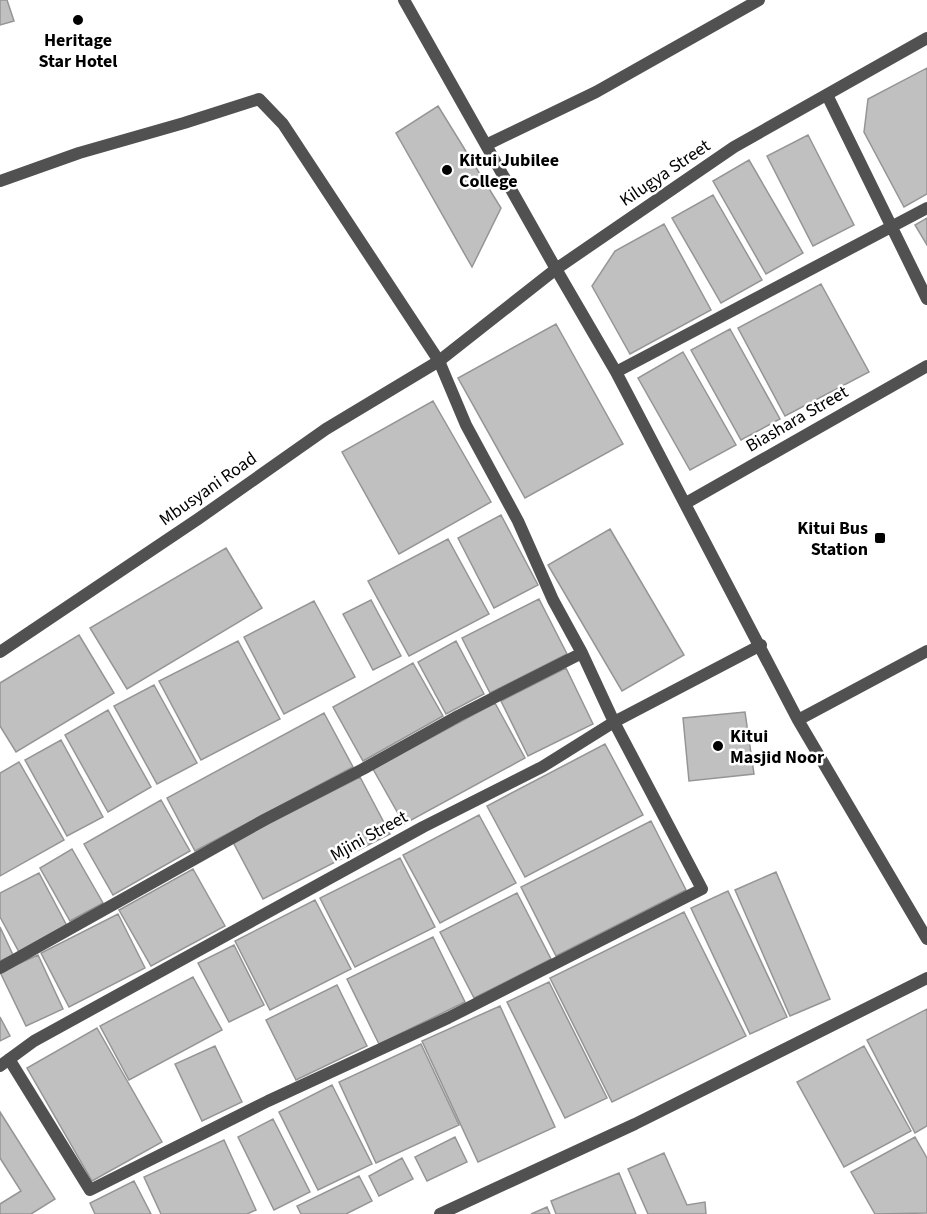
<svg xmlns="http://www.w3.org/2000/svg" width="927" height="1214" viewBox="0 0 927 1214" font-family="'Source Sans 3',sans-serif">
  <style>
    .building { fill: #c0c0c0; stroke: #959595; stroke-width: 1.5 }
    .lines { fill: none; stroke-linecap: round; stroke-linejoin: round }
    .minor { stroke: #515151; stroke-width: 12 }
    .tertiary { stroke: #515151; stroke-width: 12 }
    .poi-dot { fill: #000; stroke: #fff; stroke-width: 2 }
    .labels { text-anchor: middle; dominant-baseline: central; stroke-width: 5; stroke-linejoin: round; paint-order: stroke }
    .poi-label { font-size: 18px; font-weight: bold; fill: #000; stroke: #fff; text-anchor: start }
    .street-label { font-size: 18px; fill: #000; stroke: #fff }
  </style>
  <rect width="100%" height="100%" fill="#fff"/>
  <!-- building -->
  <path class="building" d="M0 0H7L14 21 0 25Z
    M927 68V194L904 207 864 132 868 99Z
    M438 106 501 208 472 267 396 133Z
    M808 135 854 225 813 246 767 156Z
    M749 160 803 253 766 274 713 181Z
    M713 195 762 280 721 303 672 218Z
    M927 218V245L915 225Z
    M664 224 711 310 630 354 592 286 615 251Z
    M821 284 869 372 785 416 738 328Z
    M556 324 623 444 525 498 458 378Z
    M730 329 780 419 741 440 691 350Z
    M683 352 736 445 690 470 638 378Z
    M433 401 491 502 399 554 342 452Z
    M501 515 538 585 494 608 458 538Z
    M610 529 684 655 622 691 548 565Z
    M448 539 489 614 409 656 368 581Z
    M226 548 262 608 127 689 90 628Z
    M539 599 567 654 490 693 462 638Z
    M371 600 401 656 373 670 343 614Z
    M314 601 355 677 284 714 244 637Z
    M79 635 114 693 16 752 0 726V683Z
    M238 641 280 719 201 760 159 681Z
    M456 641 484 694 446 714 418 662Z
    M413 663 443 716 363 761 333 707Z
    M566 668 593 724 528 756 501 701Z
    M154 685 197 763 157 784 114 706Z
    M495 703 525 758 404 824 373 769Z
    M108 710 151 787 108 812 65 735Z
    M745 712 754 774 689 781 683 718Z
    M324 713 353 767 195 851 167 798Z
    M61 740 103 817 67 836 25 760Z
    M605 744 643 815 525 877 487 806Z
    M19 762 64 840 0 876V773Z
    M360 777 390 834 263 899 233 842Z
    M161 800 190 851 113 895 84 844Z
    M479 815 516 883 440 923 403 855Z
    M651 821 686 890 556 956 521 887Z
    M72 849 103 903 70 921 40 868Z
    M400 858 435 927 355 967 320 898Z
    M193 869 225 926 151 966 119 910Z
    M776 872 830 999 790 1016 735 890Z
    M39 873 67 926 19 952 0 917V893Z
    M728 891 787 1017 750 1034 691 908Z
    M517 893 551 959 474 998 440 932Z
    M315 900 351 969 270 1010 235 941Z
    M684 912 746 1036 612 1102 550 978Z
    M118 914 145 968 69 1007 41 953Z
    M0 927 13 955 0 961Z
    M433 937 465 1002 379 1044 347 979Z
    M234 945 264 1005 229 1022 198 963Z
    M38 955 63 1009 26 1026 0 972Z
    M193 977 222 1030 129 1080 100 1026Z
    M549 982 607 1098 565 1118 507 1002Z
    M337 985 367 1046 296 1080 266 1020Z
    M500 1006 555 1127 478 1162 422 1041Z
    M927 1009V1126L915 1133 867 1040Z
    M0 1017 10 1036 0 1041Z
    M97 1028 162 1142 92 1181 27 1068Z
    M421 1044 459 1125 376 1163 339 1082Z
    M215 1046 242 1102 202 1121 175 1064Z
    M864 1046 911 1131 844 1167 797 1082Z
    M332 1085 372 1164 318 1190 279 1112Z
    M0 1112 55 1199 31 1214H0V1204L21 1191 0 1158Z
    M273 1119 310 1192 274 1210 238 1137Z
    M455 1137 467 1162 427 1181 415 1157Z
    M915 1137 927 1158V1213L875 1214 851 1172Z
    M224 1140 256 1210 247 1214H161L144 1177Z
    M664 1153 687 1205 705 1202 706 1214H648L628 1169Z
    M402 1158 413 1179 379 1196 369 1176Z
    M619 1173 636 1214H556L551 1201Z
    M359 1176 372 1201 346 1214H301L297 1206Z
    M134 1181 151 1214H95L90 1203Z
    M547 1207 550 1214H531Z"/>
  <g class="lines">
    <!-- minor -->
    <path class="minor" d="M404 0 556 269 616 372 798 720 927 939
      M827 95 927 299
      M486 145 596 92 759 0
      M0 181 79 153 184 123 259 99 283 124 439 361 466 425 518 521 553 600 582 653 614 722 702 889 448 1018 268 1101 90 1190 9 1059
      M616 372 927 208
      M686 503 927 366
      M798 720 927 651
      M0 968 266 819 363 769 458 716 582 653
      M0 1066 34 1041 423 827 542 767 614 722 761 645
      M440 1214 635 1124 927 978"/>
    <!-- tertiary -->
    <path class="tertiary" d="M0 652 198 519 326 429 439 361 556 269 734 147 927 38"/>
  </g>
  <!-- markers -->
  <g class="poi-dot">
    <circle cx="78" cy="20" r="6"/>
    <circle cx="447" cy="170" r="6"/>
    <rect x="874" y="532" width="12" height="12" rx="3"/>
    <circle cx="718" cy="746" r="6"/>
  </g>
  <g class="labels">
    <!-- poi labels -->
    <g class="poi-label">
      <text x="78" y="40" text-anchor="middle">Heritage<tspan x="78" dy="21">Star Hotel</tspan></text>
      <text x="459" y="160">Kitui Jubilee<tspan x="459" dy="21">College</tspan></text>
      <text x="868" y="528" text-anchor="end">Kitui Bus<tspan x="868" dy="21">Station</tspan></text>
      <text x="730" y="736">Kitui<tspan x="730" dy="21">Masjid Noor</tspan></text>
    </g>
    <!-- street labels -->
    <g class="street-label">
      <text transform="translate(665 173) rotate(-34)">Kilugya Street</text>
      <text transform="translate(797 419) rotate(-30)">Biashara Street</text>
      <text transform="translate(208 489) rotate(-35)">Mbusyani Road</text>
      <text transform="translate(369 836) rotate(-29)">Mjini Street</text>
    </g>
  </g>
</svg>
